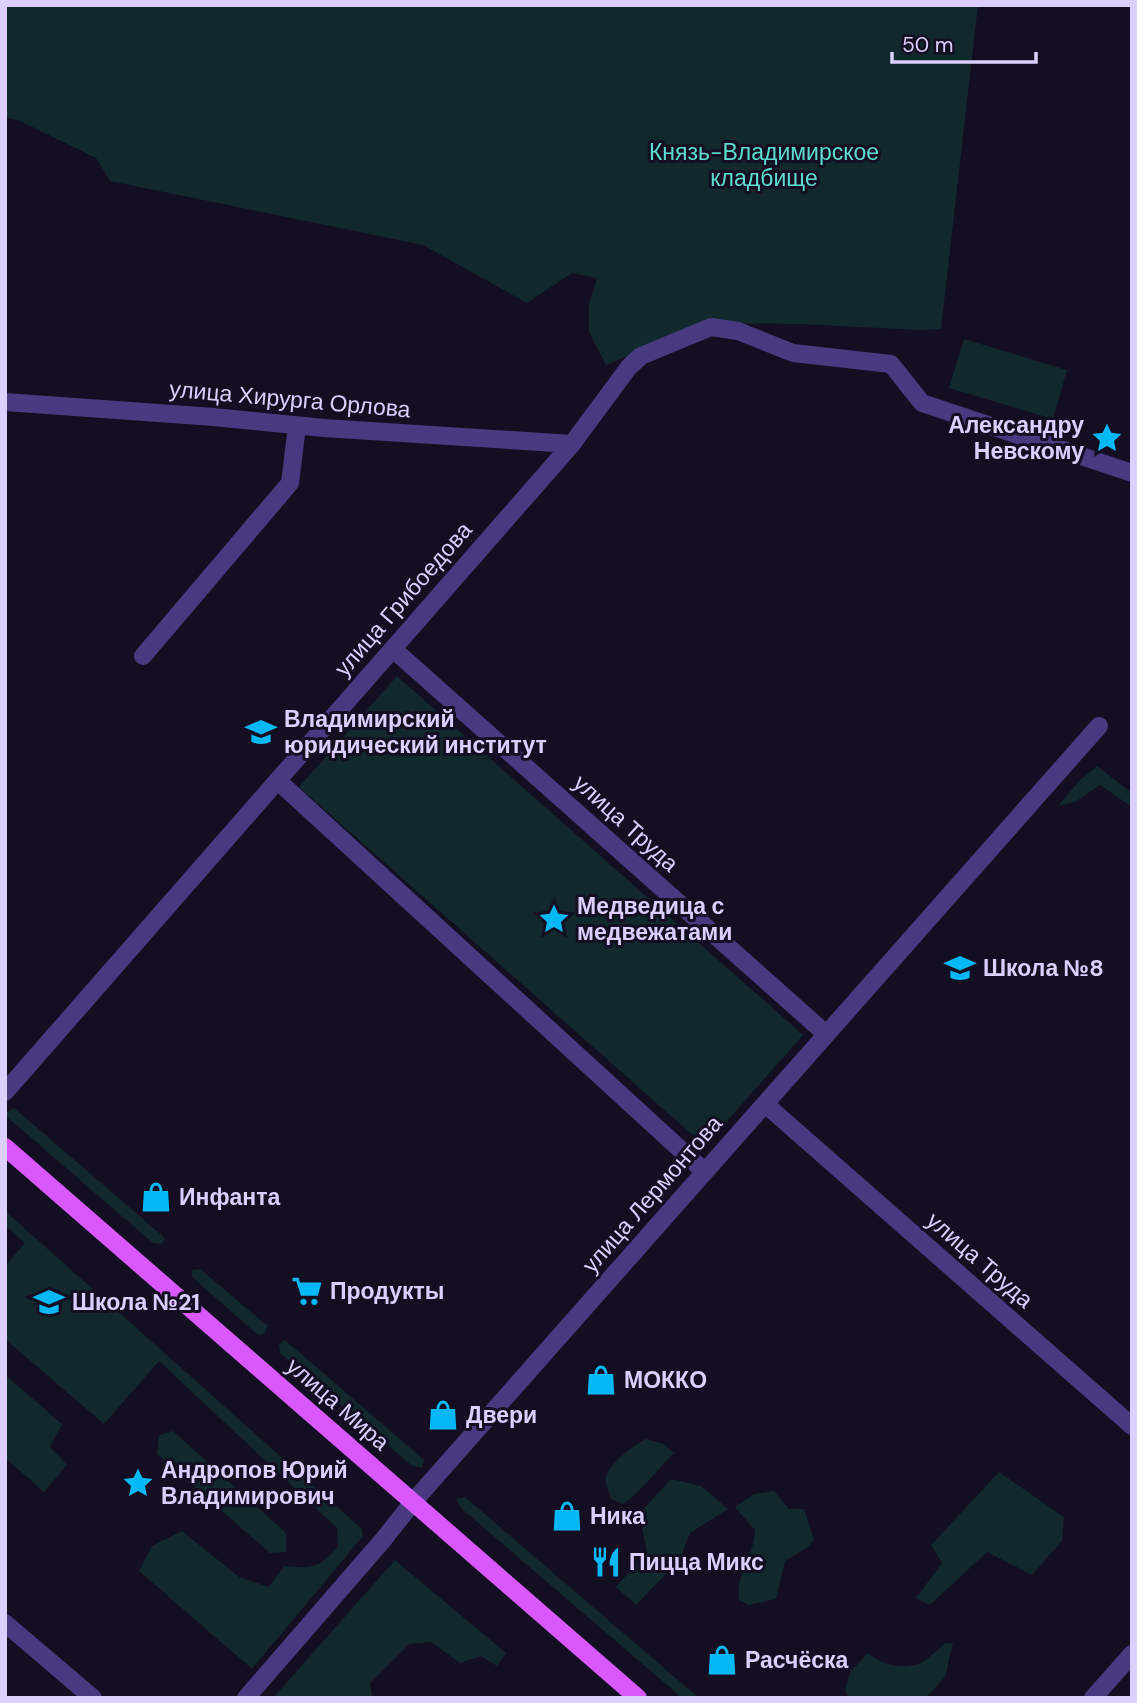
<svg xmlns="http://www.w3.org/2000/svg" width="1137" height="1703" viewBox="0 0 1137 1703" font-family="'DM Sans',sans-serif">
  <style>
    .green { fill: #11282c }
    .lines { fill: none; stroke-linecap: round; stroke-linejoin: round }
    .minor { stroke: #473a80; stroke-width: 18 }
    .major { stroke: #d858fc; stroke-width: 18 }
    .labels { text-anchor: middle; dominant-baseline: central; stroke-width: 6; stroke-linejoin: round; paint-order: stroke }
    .park-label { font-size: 23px; fill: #5dddd1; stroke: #140e22 }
    .street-label { font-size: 23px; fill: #dccffe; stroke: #140e22 }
    .poi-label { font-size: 23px; font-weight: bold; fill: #dccffe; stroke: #140e22; text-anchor: start }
  </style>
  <rect width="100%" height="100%" fill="#140e22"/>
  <!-- green -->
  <path class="green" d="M5 5H978L941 329 920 330 798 324 706 323 606 365 589 332V304L597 278 572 273 527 303 423 245 110 181 96 158 18 120 5 117Z
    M964 339 1067 370 1053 419 949 388Z
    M397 676 803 1035 705 1146 299 787Z
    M1097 766 1132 793V807L1100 785 1075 802 1058 806 1079 781Z
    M14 1108 165 1238 162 1244 153 1243 7 1117V1112Z
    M5 1211 362 1529 363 1536 252 1669 139 1571 152 1546 182 1531 239 1577 269 1587 284 1566C313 1568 319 1569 338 1546L337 1528 159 1361 104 1424 5 1339V1266L25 1243 5 1225Z
    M200 1269 268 1326 264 1334 258 1335 192 1277V1270Z
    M285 1340 424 1460 422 1468 411 1465 280 1353 279 1344Z
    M5 1375 62 1424 50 1447 67 1465 44 1492 5 1458Z
    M173 1431 286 1533V1552L270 1553 157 1454 159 1435Z
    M646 1439 664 1444 674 1453C659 1467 639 1495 623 1504L611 1499C609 1492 605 1483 606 1477 608 1465 636 1443 646 1439Z
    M999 1472 1064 1517 1062 1541 1032 1575 987 1552 930 1605 916 1598 942 1563 931 1545Z
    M671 1479 701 1486 728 1509 690 1533 680 1559 636 1605 616 1587 647 1551 639 1514Z
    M774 1491 789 1509H804L814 1540 808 1547 785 1561 776 1599 749 1605 739 1600C734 1578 755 1555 755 1530L735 1507 754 1494Z
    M465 1497 699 1698H682L461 1508 456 1499Z
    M395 1560 506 1653 497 1666 481 1656 460 1663 431 1642 409 1644 370 1683 372 1698H273Z
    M945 1643H953L945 1677 926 1698H849L845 1690 850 1672 868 1653C882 1666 910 1672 927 1659 934 1654 939 1648 945 1643Z"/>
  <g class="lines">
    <!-- minor -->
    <path class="minor" d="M5 402 214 417 324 428 572 444
      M393 649 826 1034
      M143 656 290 483 297 426
      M278 781 705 1172
      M5 1092 572 444 629 367 641 356 711 327 738 331 793 353 891 364 922 403 1132 473
      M765 1104 1132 1426
      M5 1623 93 1698
      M246 1698 383 1540 413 1502 1099 726
      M1093 1698 1132 1654"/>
    <!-- major -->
    <path class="major" d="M5 1147 638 1698"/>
  </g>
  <!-- icons -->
  <defs>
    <g id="sight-bare" transform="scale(2.415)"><path d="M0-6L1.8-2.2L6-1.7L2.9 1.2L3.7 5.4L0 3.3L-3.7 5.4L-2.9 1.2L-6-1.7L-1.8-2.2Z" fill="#04b8f5" stroke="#140e22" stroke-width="2.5" paint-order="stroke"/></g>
    <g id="university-bare" transform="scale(2.415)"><path d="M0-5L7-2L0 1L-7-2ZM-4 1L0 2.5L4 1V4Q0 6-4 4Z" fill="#04b8f5" stroke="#140e22" stroke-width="2.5" paint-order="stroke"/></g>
    <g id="school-bare" transform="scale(2.415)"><path d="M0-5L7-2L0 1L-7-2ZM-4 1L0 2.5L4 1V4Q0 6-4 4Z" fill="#04b8f5" stroke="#140e22" stroke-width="2.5" paint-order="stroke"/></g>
    <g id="shop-bare" transform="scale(2.415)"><path d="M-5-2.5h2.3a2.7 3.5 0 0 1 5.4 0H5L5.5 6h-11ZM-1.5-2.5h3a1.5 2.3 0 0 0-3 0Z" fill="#04b8f5" stroke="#140e22" stroke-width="2.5" paint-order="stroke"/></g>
    <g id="supermarket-bare" transform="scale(2.415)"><path d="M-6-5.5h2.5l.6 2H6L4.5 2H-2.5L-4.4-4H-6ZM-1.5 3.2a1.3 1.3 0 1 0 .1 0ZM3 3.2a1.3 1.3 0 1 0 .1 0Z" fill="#04b8f5" stroke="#140e22" stroke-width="2.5" paint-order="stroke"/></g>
    <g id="restaurant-bare" transform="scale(2.415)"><path d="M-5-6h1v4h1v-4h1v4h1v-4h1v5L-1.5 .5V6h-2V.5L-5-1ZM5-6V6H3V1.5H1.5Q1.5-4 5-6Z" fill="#04b8f5" stroke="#140e22" stroke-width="2.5" paint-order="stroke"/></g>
  </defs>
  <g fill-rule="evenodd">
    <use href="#sight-bare" x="1107" y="438"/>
    <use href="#university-bare" x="261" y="732"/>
    <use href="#sight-bare" x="554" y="919"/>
    <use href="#school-bare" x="960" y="968"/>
    <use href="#shop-bare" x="156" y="1197"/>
    <use href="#supermarket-bare" x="307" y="1291"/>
    <use href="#school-bare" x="49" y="1302"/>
    <use href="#shop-bare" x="601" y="1380"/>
    <use href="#shop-bare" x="443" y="1415"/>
    <use href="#sight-bare" x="138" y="1483"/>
    <use href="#shop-bare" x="567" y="1516"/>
    <use href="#restaurant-bare" x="606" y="1562"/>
    <use href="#shop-bare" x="722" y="1660"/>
  </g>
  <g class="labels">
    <!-- park labels -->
    <g class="park-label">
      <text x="764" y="152">Князь-Владимирское<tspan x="764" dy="26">кладбище</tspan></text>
    </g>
    <!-- street labels -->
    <g class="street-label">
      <text transform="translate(290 399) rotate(5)">улица Хирурга Орлова</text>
      <text transform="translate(403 599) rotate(-49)">улица Грибоедова</text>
      <text transform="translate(626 823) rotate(42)">улица Труда</text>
      <text transform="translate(652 1194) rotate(-49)">улица Лермонтова</text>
      <text transform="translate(980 1260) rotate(41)">улица Труда</text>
      <text transform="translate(338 1404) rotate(41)">улица Мира</text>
    </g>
    <!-- poi labels -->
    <g class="poi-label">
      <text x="1084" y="425" text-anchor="end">Александру<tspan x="1084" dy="26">Невскому</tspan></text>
      <text x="284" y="719">Владимирский<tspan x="284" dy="26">юридический институт</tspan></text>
      <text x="577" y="906">Медведица с<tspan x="577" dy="26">медвежатами</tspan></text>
      <text x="983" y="968">Школа №8</text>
      <text x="179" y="1197">Инфанта</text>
      <text x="330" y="1291">Продукты</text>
      <text x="72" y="1302">Школа №21</text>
      <text x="624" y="1380">МОККО</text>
      <text x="466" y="1415">Двери</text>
      <text x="161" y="1470">Андропов Юрий<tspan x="161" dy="26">Владимирович</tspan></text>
      <text x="590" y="1516">Ника</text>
      <text x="629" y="1562">Пицца Микс</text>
      <text x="745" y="1660">Расчёска</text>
    </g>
  </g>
  <!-- border -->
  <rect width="1137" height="1703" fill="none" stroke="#dccffe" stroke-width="14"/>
  <!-- scale -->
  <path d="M892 52v10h144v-10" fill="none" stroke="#dccffe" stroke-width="3.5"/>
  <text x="902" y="52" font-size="21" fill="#dccffe" stroke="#140e22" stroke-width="5" paint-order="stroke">50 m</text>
</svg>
